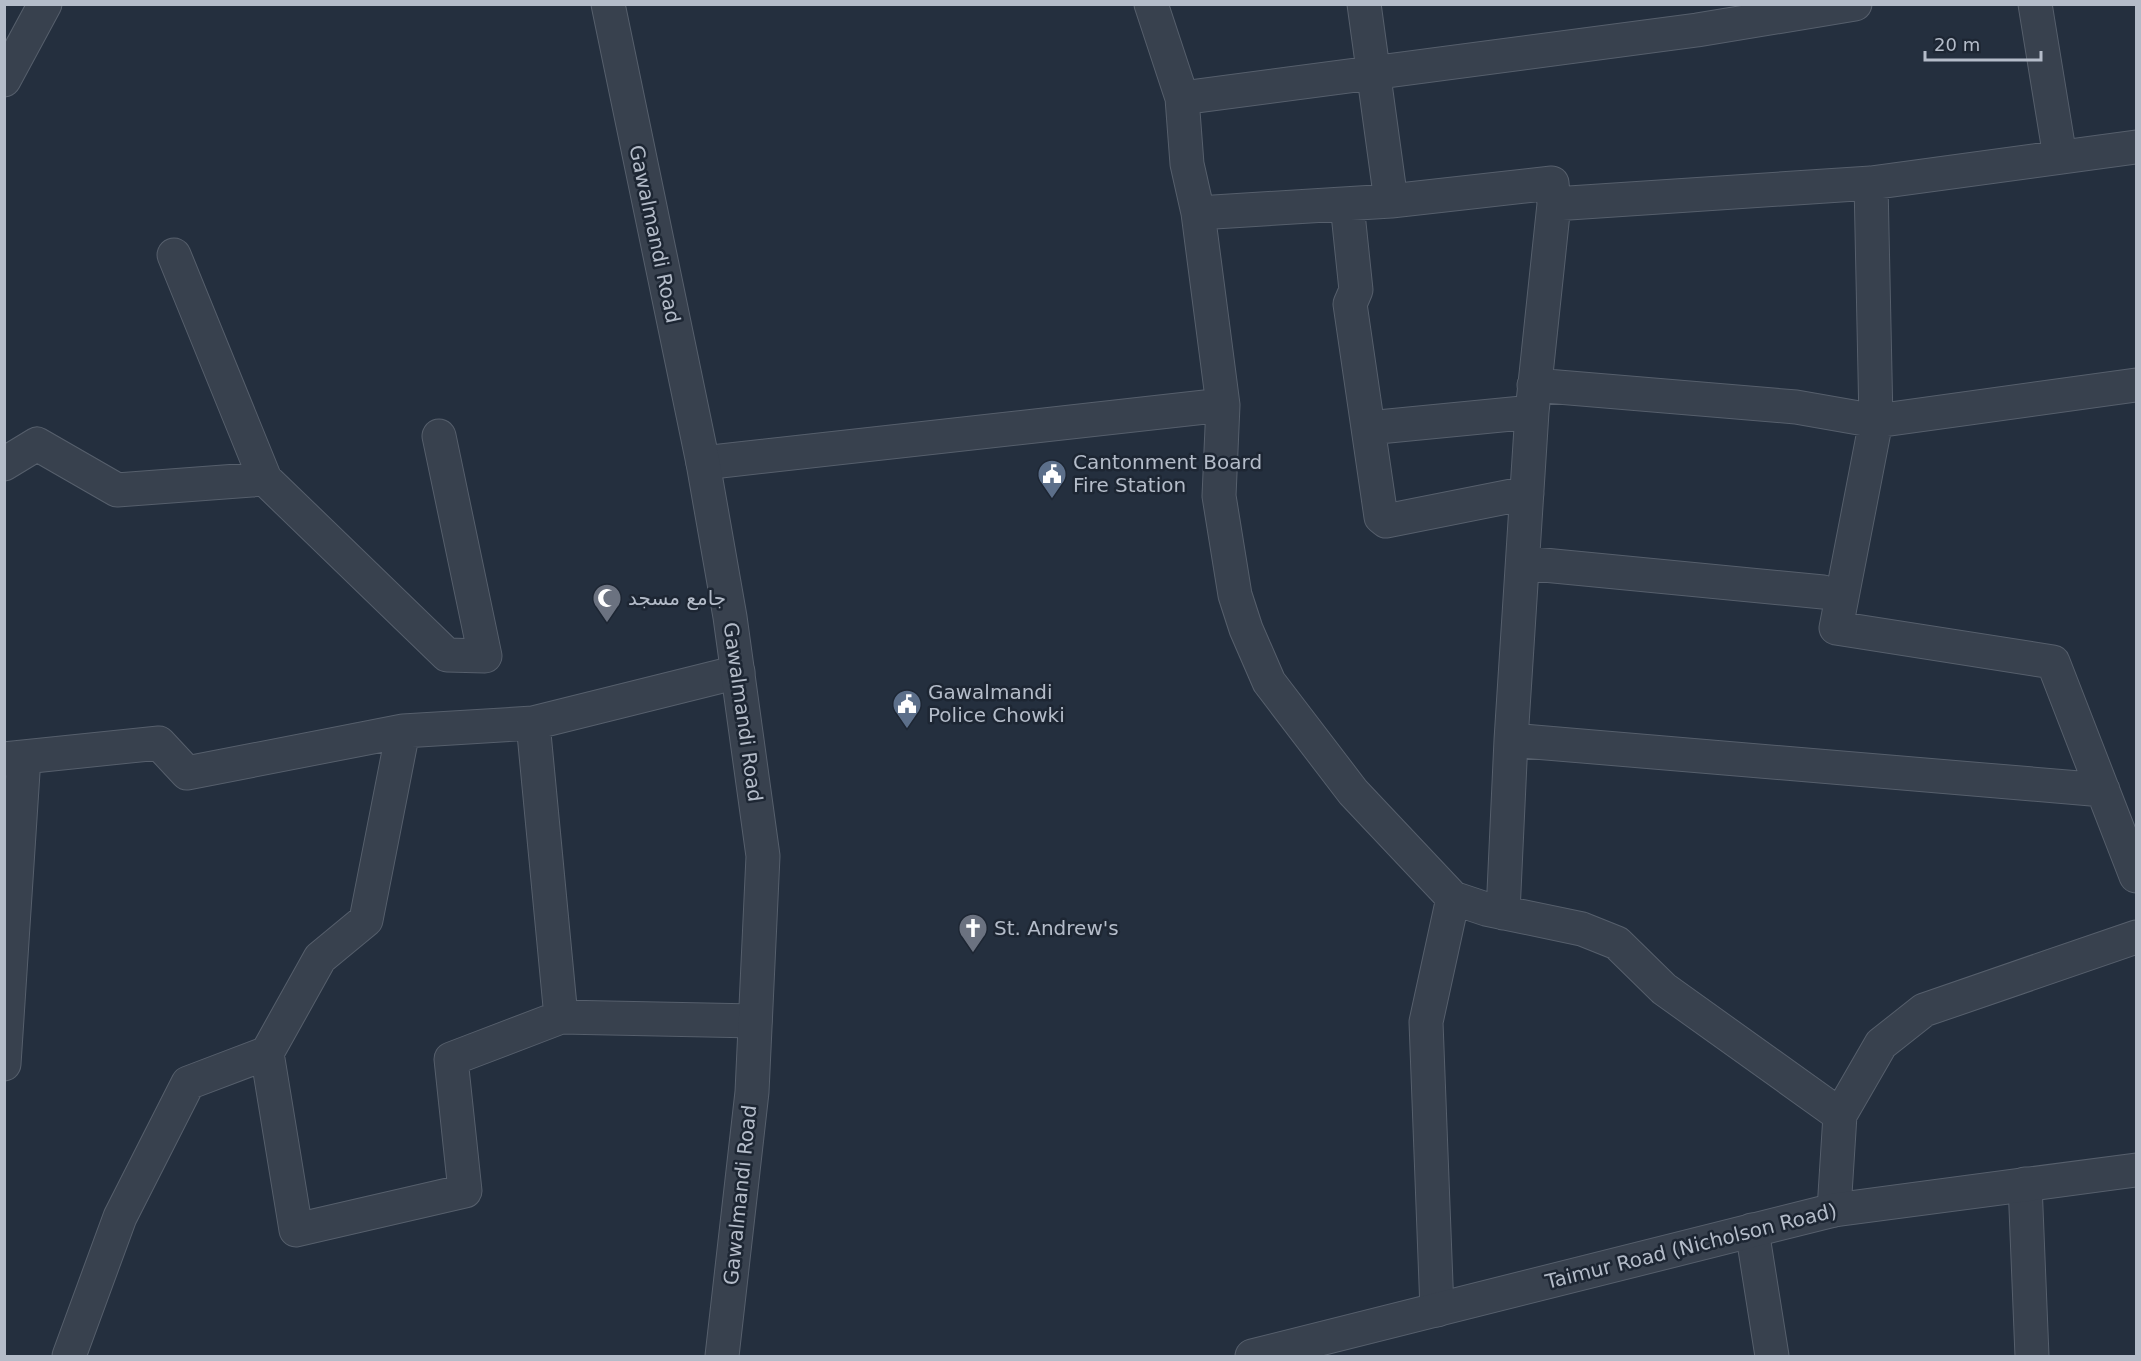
<svg xmlns="http://www.w3.org/2000/svg" width="2141" height="1361" viewBox="0 0 2141 1361" font-family="'DejaVu Sans','Noto Naskh Arabic',sans-serif">
  <style>
    .lines { fill: none; stroke-linecap: round; stroke-linejoin: round }
    .minor-casing { stroke: #565f6c; stroke-width: 35 }
    .tertiary-casing { stroke: #565f6c; stroke-width: 35 }
    .minor { stroke: #38414e; stroke-width: 33 }
    .tertiary { stroke: #38414e; stroke-width: 33 }
    .labels { text-anchor: middle; dominant-baseline: central; stroke-width: 5; stroke-linejoin: round; paint-order: stroke }
    .street-label { font-size: 20px; fill: #b4bcc9; stroke: #1d2633 }
    .poi-label { font-size: 20px; fill: #b4bcc9; stroke: #1d2633; text-anchor: start }
  </style>
  <rect width="100%" height="100%" fill="#242f3e"/>
  <g class="lines">
    <!-- minor casing -->
    <g class="minor-casing">
      <path id="minor" d="M1151 4 1182 98 1187 164 1198 213 1223 405 1219 496 1235 595 1246 629 1269 682 1353 792 1453 898 1486 909 1582 929 1617 943 1664 989 1840 1115
        M1364 4 1391 201
        M2035 4 2060 157
        M1182 98 1697 30 1855 4
        M1871 183 1876 421 1836 628 2053 662 2136 876
        M1347 204 1356 290 1350 304 1381 517 1386 521 1527 493
        M1198 213 1391 201 1552 183 1554 204 1871 183 2136 147
        M174 255 265 479
        M1534 385 1796 407 1876 421 2136 385
        M1368 428 1532 412
        M703 463 1223 405
        M4 464 37 444 117 490 265 479 447 655 485 656 439 436
        M1523 563 1823 592
        M533 723 561 1017
        M403 731 366 920 320 958 267 1053 296 1230 465 1191 451 1059 561 1017 755 1021
        M1511 740 2103 790
        M4 759 159 743 187 773 403 731 533 723 738 672
        M1503 913 1511 740 1532 412 1554 204
        M4 1064 24 757
        M2025 1184 2032 1356
        M1834 1210 1840 1115 1881 1044 1924 1010 2136 937
        M1752 1230 1772 1356
        M1437 1310 1426 1022 1453 898
        M69 1356 120 1217 188 1083 267 1053"/>
    </g>
    <!-- tertiary casing -->
    <g class="tertiary-casing">
      <path id="tertiary" d="M608 4 703 463 730 617 763 856 752 1092 722 1356
        M4 80 45 4
        M1252 1356 1834 1210 2136 1170"/>
    </g>
    <!-- minor -->
    <use href="#minor" class="minor"/>
    <!-- tertiary -->
    <use href="#tertiary" class="tertiary"/>
  </g>
  <!-- icons -->
  <defs>
    <g id="civic-pin" transform="scale(1.5)"><path d="M0 17L-7.5 6A9.5 9.5 0 1 1 7.5 6Z" fill="#5c6f8a" stroke="#1d2633"/><path d="M-.6-6.5H3V-4.5H.6V-3L4-1V1h2V6H-6V1h2V-1L-.6-3ZM-1.2 2.5V6h2.4V2.5Z" fill="#fff"/></g>
    <g id="mosque-pin" transform="scale(1.5)"><path d="M0 17L-7.5 6A9.5 9.5 0 1 1 7.5 6Z" fill="#6b7280" stroke="#1d2633"/><path d="M3.5-4.9A6 6 0 1 0 3.5 4.9A5 5 0 1 1 3.5-4.9Z" fill="#fff"/></g>
    <g id="church-pin" transform="scale(1.5)"><path d="M0 17L-7.5 6A9.5 9.5 0 1 1 7.5 6Z" fill="#6b7280" stroke="#1d2633"/><path d="M-1.2-6h2.4v3.5h3.3v2.4h-3.3V6h-2.4V-.1h-3.3v-2.4h3.3Z" fill="#fff"/></g>
  </defs>
  <g fill-rule="evenodd">
    <use href="#civic-pin" x="1052" y="474"/>
    <use href="#mosque-pin" x="607" y="598"/>
    <use href="#civic-pin" x="907" y="704"/>
    <use href="#church-pin" x="973" y="928"/>
  </g>
  <g class="labels">
    <!-- street labels -->
    <g class="street-label">
      <text transform="translate(655 234) rotate(78)">Gawalmandi Road</text>
      <text transform="translate(743 712) rotate(82)">Gawalmandi Road</text>
      <text transform="translate(740 1195) rotate(-84)">Gawalmandi Road</text>
      <text transform="translate(1691 1246) rotate(-14)">Taimur Road (Nicholson Road)</text>
    </g>
    <!-- poi labels -->
    <g class="poi-label">
      <text x="1073" y="462">Cantonment Board<tspan x="1073" dy="23">Fire Station</tspan></text>
      <text x="628" y="598">جامع مسجد</text>
      <text x="928" y="692">Gawalmandi<tspan x="928" dy="23">Police Chowki</tspan></text>
      <text x="994" y="928">St. Andrew's</text>
    </g>
  </g>
  <!-- border -->
  <rect width="2141" height="1361" fill="none" stroke="#b4bcc9" stroke-width="12"/>
  <!-- scale -->
  <path d="M1925 51v9h116v-9" fill="none" stroke="#b4bcc9" stroke-width="3"/>
  <text x="1934" y="51" font-size="18" fill="#b4bcc9" stroke="#1d2633" stroke-width="4.5" paint-order="stroke">20 m</text>
</svg>
